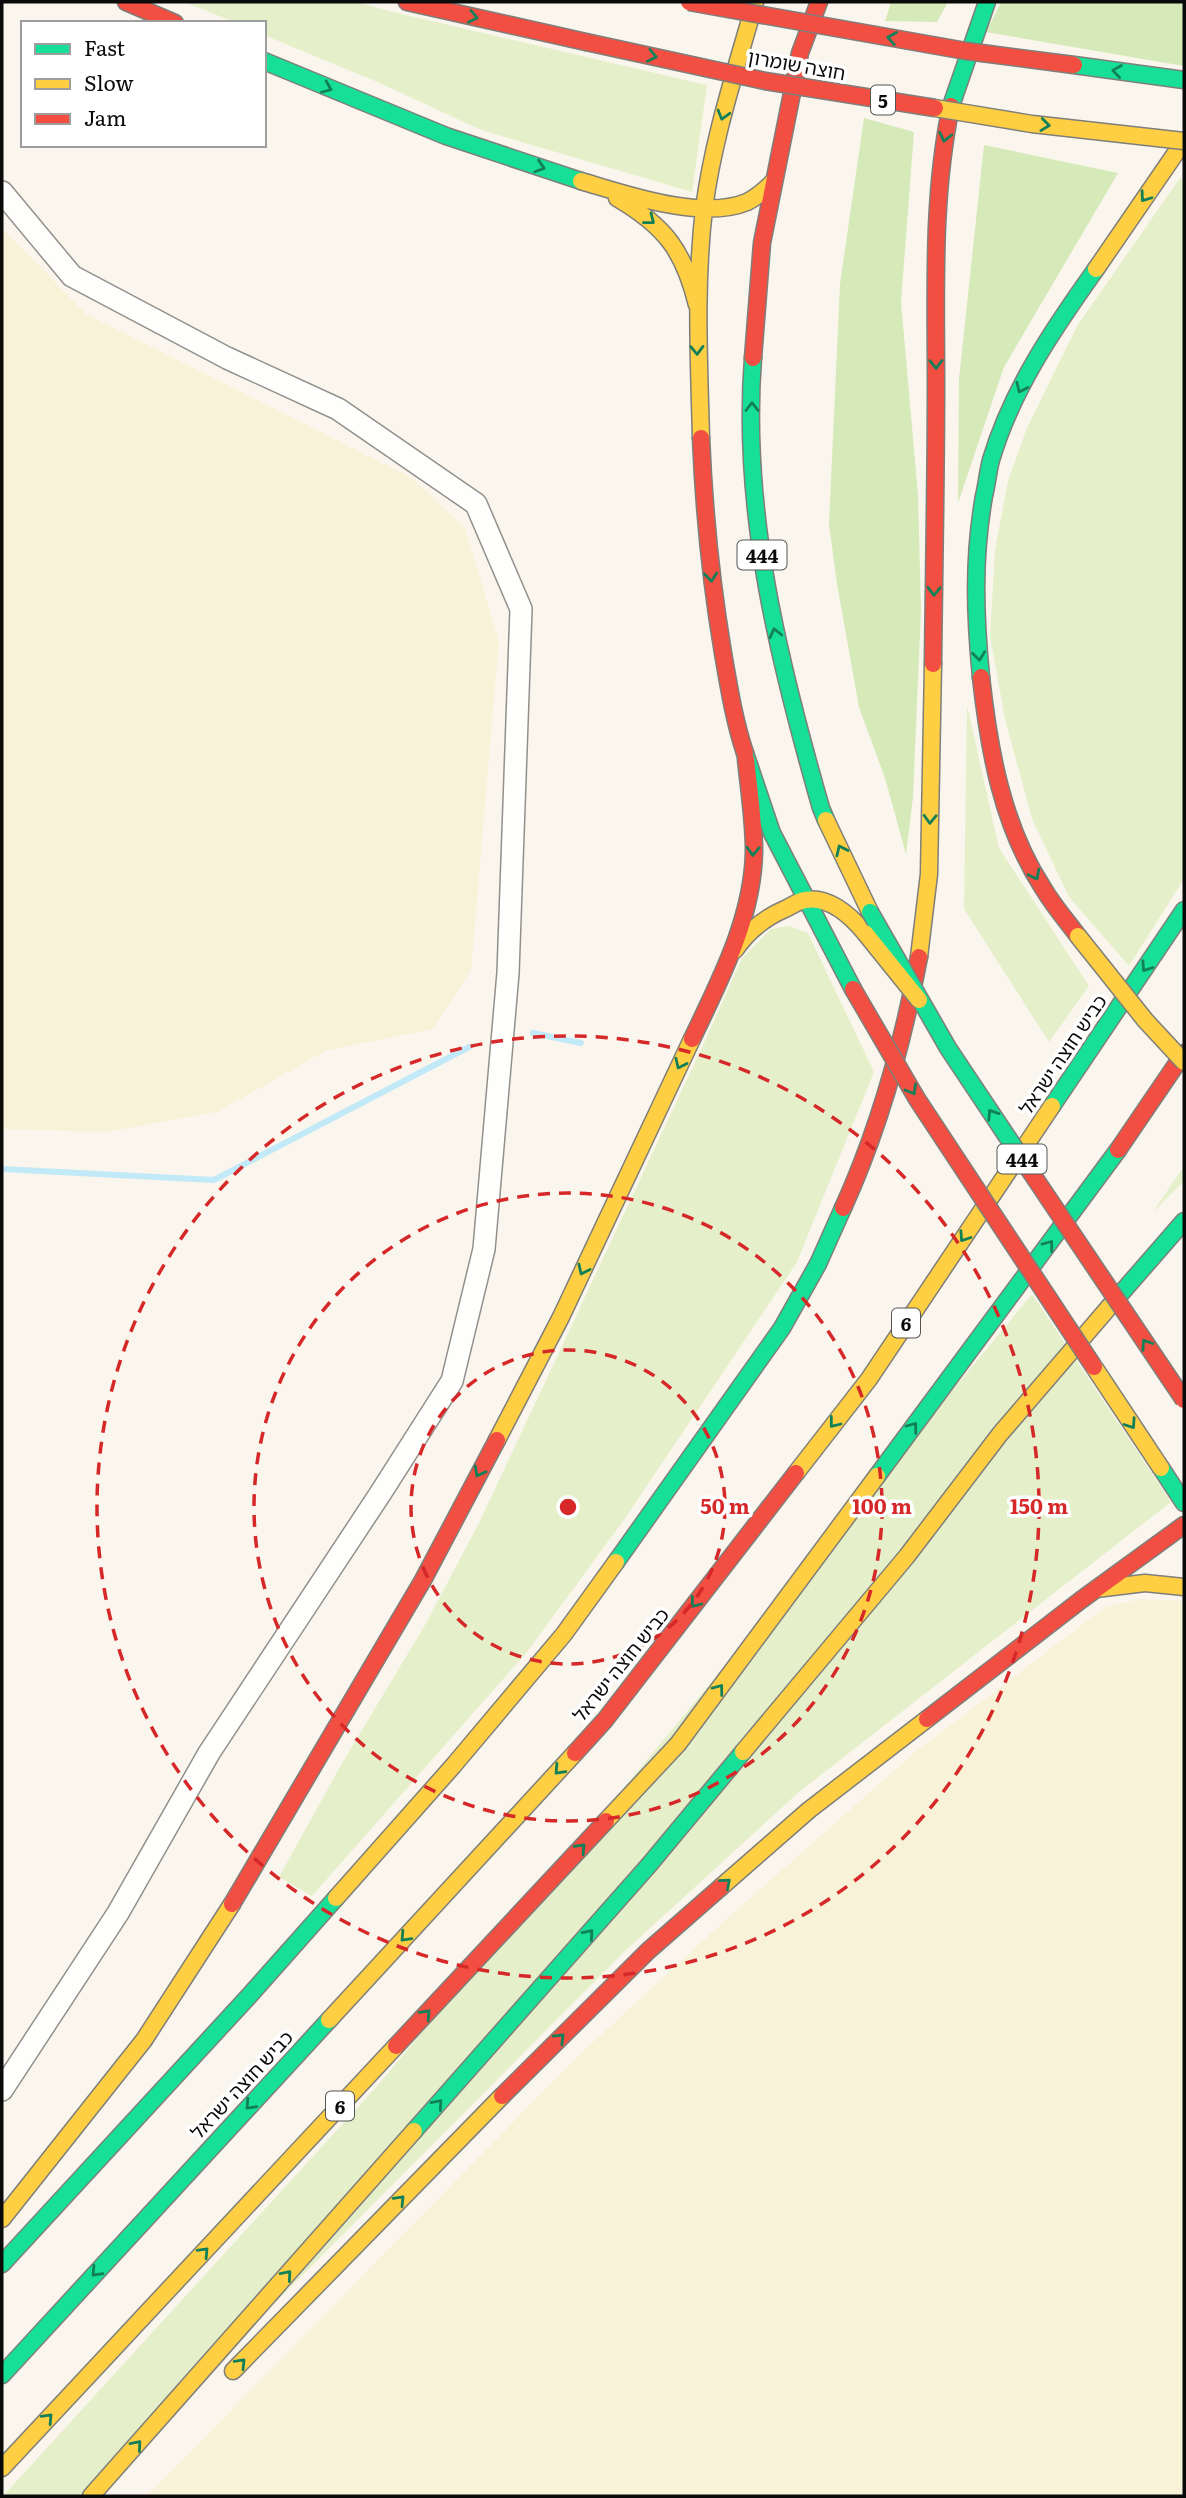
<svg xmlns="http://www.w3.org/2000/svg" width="1186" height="2498" viewBox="0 0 1186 2498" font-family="Literata,'Noto Sans Hebrew',serif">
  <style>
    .farmland { fill: #f8f2d8 }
    .green { fill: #e5f0cb }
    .forest { fill: #d6e9b8 }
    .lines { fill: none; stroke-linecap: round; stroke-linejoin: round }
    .stream { stroke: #c1e9f7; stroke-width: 6 }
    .street-casing { stroke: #92908c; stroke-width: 24 }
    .fast-casing { stroke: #7f7e7a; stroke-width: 19 }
    .slow-casing { stroke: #7f7e7a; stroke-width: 19 }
    .jam-casing { stroke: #7f7e7a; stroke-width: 19 }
    .street { stroke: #fefefc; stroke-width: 21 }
    .fast { stroke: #16e098; stroke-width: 16 }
    .slow { stroke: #ffcf43; stroke-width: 16 }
    .jam { stroke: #f24e42; stroke-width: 16 }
    .fast-bridge-casing { stroke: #7f7e7a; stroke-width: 19; stroke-linecap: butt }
    .slow-bridge-casing { stroke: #7f7e7a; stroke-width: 19; stroke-linecap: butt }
    .jam-bridge-casing { stroke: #7f7e7a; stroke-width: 19; stroke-linecap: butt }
    .fast-bridge { stroke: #16e098; stroke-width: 16 }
    .slow-bridge { stroke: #ffcf43; stroke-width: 16 }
    .jam-bridge { stroke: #f24e42; stroke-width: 16 }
    .oneway { stroke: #118058 }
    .ring { fill: none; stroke: #d62828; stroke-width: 3.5; stroke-dasharray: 12 9 }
    .labels { text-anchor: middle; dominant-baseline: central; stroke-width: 7; stroke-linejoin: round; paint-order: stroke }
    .shield { fill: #fff; stroke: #545454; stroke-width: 2 }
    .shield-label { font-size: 18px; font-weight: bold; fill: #0a0a0a }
    .street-label { font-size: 19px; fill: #0a0a0a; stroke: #fff }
    .centre { fill: #d62828; stroke: #fff; stroke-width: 3.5 }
    .ring-label { font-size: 21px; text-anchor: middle; font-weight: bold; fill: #d62828; stroke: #fff; stroke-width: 7; stroke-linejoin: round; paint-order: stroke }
  </style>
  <rect width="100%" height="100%" fill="#faf6ed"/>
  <!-- farmland -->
  <path class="farmland" d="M2 228 86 314 412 478 465 528 499 641 471 970 433 1029 327 1050 217 1112 106 1132 2 1129Z
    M1139 1599 1184 1601V2496H147L576 2058 720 1925 914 1753 1104 1608Z"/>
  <!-- green -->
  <path class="green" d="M185 2H357L389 11 707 85 692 192 481 130 382 84 264 35V23H236Z
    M1180 178 1184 179V879L1129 966 1069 897 1032 819 1005 719 990 636 995 550 1008 481 1027 428 1077 326Z
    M967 705 999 848 1089 986 1049 1042 964 909Z
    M789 926 808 933 874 1072 797 1262 626 1517 527 1652 312 1896 279 1877 341 1765 425 1625 479 1523 704 1043 742 958 771 929Z
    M1184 1166V1181L1153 1212Z
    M1032 1294 1171 1502 799 1792 625 1951 83 2496H3L379 2084Z"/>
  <!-- forest -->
  <path class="forest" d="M891 2H948L937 22 885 21Z
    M1001 2H1184V66L986 32Z
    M864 118 914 132 901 302 918 495 921 610 913 797 906 854 885 778 859 707 837 584 829 524 840 284Z
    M984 145 1118 173 1004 367 958 503 959 379Z"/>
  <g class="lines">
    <!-- stream -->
    <path class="stream" d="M533 1033 581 1043
      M2 1169 214 1180 469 1047"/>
    <!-- street casing -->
    <g class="street-casing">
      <path id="street" d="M2 192 72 276 227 358 338 409 476 504 521 609 508 973 484 1249 452 1381 380 1494 209 1753 118 1913 2 2090"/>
    </g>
    <!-- fast casing -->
    <g class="fast-casing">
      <path id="fast" d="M264 61 446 136 581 181
        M951 106 987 2
        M753 358C741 511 779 662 821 808L826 820
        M981 677C975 615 973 558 984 496 987 484 988 471 991 460 1012 389 1054 328 1096 269
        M745 753 772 833 853 989
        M1052 1106 1184 910
        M1110 1306 1184 1221
        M1161 1468 1184 1503
        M877 1476 1118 1150
        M616 1562 782 1328 818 1264 843 1208
        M414 2131 649 1865 743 1752
        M2 2264 249 1996 336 1898
        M2 2375 329 2020"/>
    </g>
    <!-- slow casing -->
    <g class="slow-casing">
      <path id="slow" d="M581 181C626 194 701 221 747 202 757 197 765 190 773 182
        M617 198C665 226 684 251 697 305
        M1096 269 1184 141
        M701 438C699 361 695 285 704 209 713 138 736 70 755 2
        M826 820 870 912
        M735 950C748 931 764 918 785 909 792 906 798 901 805 900 829 896 851 916 865 933
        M919 957 929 874 933 664
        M497 1440 561 1317 692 1039
        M796 1473 869 1379 1052 1106
        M1096 1589 1145 1583 1184 1587
        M743 1752 907 1556 1000 1434 1110 1306
        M606 1821 678 1744 877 1476
        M721 1887 809 1810 927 1719
        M336 1898 453 1766 564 1634 616 1562
        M329 2020 575 1753
        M2 2219 144 2040 232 1904
        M233 2371 502 2096
        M2 2468 396 2046
        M91 2496 414 2131"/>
    </g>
    <!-- jam casing -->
    <g class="jam-casing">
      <path id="jam" d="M126 2 175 23
        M407 2 586 42
        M753 358 762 243 800 53 819 2
        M701 438C704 510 711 582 723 653 729 687 734 720 745 753
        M933 664C934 570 936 476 936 382 936 289 932 197 951 106
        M981 677C989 750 1002 825 1043 888 1053 905 1066 920 1078 936
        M692 1039C720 980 753 918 754 851 754 820 749 789 746 759
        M1118 1150 1184 1053
        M843 1208C879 1129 903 1042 919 957
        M927 1719 1081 1600 1184 1525
        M575 1753 605 1720 796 1473
        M232 1904 423 1580 497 1440
        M396 2046 606 1821
        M502 2096 648 1951 721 1887"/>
    </g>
    <!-- street -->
    <use href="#street" class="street"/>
    <!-- fast -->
    <use href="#fast" class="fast"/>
    <!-- slow -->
    <use href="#slow" class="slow"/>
    <!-- jam -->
    <use href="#jam" class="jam"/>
    <!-- fast-bridge casing -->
    <g class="fast-bridge-casing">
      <path id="fast-bridge" d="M1074 65 1184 80
        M870 912 948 1048 1028 1168"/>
    </g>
    <!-- slow-bridge casing -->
    <g class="slow-bridge-casing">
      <path id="slow-bridge" d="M935 108 1032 124 1184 141
        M865 933 919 1000
        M1078 936 1145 1020 1184 1062
        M1094 1367 1161 1468"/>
    </g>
    <!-- jam-bridge casing -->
    <g class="jam-bridge-casing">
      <path id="jam-bridge" d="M689 2 966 51 1074 65
        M586 42 765 81 935 108
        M853 989 917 1099 1094 1367
        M1028 1168 1184 1400"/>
    </g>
    <!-- fast-bridge -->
    <use href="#fast-bridge" class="fast-bridge"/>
    <!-- slow-bridge -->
    <use href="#slow-bridge" class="slow-bridge"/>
    <!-- jam-bridge -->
    <use href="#jam-bridge" class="jam-bridge"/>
  </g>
  <!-- one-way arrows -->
  <defs><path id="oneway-chevron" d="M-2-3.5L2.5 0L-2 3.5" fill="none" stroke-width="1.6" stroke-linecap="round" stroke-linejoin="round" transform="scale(1.75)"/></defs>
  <g class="oneway">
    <use href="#oneway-chevron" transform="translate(473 17) rotate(12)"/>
    <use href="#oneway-chevron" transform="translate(892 38) rotate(-170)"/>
    <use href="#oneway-chevron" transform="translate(652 56) rotate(12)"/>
    <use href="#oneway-chevron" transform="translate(1117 71) rotate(-172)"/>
    <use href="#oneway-chevron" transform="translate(327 88) rotate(23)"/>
    <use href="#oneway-chevron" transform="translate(723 115) rotate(106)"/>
    <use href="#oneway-chevron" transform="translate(1045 125) rotate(7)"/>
    <use href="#oneway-chevron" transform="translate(945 137) rotate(102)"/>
    <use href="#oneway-chevron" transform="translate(540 167) rotate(18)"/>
    <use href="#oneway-chevron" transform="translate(1145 197) rotate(126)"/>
    <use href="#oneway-chevron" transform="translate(650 220) rotate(38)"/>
    <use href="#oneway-chevron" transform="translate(697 350) rotate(89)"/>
    <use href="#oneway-chevron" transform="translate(936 364) rotate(89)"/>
    <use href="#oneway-chevron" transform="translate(1021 388) rotate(115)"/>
    <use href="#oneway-chevron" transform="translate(752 407) rotate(-90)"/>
    <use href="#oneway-chevron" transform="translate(711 577) rotate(85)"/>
    <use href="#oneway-chevron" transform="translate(934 591) rotate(91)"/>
    <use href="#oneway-chevron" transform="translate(775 633) rotate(-103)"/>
    <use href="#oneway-chevron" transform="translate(979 656) rotate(83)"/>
    <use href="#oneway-chevron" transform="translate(930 819) rotate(92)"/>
    <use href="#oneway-chevron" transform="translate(841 850) rotate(-115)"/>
    <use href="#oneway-chevron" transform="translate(753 851) rotate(92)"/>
    <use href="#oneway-chevron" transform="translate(1035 875) rotate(63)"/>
    <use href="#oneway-chevron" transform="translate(1146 967) rotate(124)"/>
    <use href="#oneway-chevron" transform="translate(680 1064) rotate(115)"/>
    <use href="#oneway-chevron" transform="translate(912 1090) rotate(60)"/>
    <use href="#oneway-chevron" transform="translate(992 1114) rotate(-123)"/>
    <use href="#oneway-chevron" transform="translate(964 1237) rotate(124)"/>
    <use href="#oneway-chevron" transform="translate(1049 1245) rotate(-53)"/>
    <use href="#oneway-chevron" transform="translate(583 1270) rotate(115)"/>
    <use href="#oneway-chevron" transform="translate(1146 1344) rotate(-124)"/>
    <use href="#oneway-chevron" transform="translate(834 1423) rotate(128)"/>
    <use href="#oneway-chevron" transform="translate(1131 1424) rotate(56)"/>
    <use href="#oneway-chevron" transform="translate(913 1427) rotate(-53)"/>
    <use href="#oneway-chevron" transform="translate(479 1472) rotate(118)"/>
    <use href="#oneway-chevron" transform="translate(695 1603) rotate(128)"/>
    <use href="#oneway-chevron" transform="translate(719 1689) rotate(-53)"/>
    <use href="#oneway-chevron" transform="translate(559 1770) rotate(133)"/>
    <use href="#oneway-chevron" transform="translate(581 1848) rotate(-47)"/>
    <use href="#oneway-chevron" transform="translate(726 1883) rotate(-41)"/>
    <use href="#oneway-chevron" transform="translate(589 1934) rotate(-49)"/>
    <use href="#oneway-chevron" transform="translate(405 1937) rotate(133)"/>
    <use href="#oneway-chevron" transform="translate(426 2014) rotate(-47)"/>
    <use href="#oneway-chevron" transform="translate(560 2038) rotate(-45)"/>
    <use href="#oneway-chevron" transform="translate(438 2104) rotate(-49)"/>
    <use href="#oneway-chevron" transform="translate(250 2105) rotate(133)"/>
    <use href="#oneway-chevron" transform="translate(400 2200) rotate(-46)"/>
    <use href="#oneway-chevron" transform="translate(204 2252) rotate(-47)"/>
    <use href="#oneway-chevron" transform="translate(96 2272) rotate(133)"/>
    <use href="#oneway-chevron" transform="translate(287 2275) rotate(-49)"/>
    <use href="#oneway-chevron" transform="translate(241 2363) rotate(-46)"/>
    <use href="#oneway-chevron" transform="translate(48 2418) rotate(-47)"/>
    <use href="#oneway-chevron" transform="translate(137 2445) rotate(-49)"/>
  </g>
  <!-- distance rings -->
  <g class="ring">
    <circle cx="568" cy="1507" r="157"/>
    <circle cx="568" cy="1507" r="314"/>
    <circle cx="568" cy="1507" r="471"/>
  </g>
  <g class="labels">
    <!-- shield labels -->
    <g class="shield">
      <rect x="871" y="85.5" width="24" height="29" rx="5"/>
      <rect x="737.5" y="540.5" width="49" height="29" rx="5"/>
      <rect x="997.5" y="1144.5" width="49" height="29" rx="5"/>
      <rect x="892" y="1308.5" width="28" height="29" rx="5"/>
      <rect x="326" y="2091.5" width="28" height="29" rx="5"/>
    </g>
    <g class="shield-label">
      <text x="883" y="100">5</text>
      <text x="762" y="555">444</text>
      <text x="1022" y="1159">444</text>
      <text x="906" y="1323">6</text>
      <text x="340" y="2106">6</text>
    </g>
    <!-- street labels -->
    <g class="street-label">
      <text transform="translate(797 64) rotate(10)">חוצה שומרון</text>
      <text transform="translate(1062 1054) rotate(-56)">כביש חוצה ישראל</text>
      <text transform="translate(620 1664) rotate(-51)">כביש חוצה ישראל</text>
      <text transform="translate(241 2084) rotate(-47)">כביש חוצה ישראל</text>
    </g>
  </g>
  <circle cx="568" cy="1507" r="10" class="centre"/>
  <g class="ring-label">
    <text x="725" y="1514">50 m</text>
    <text x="882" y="1514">100 m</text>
    <text x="1039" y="1514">150 m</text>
  </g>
  <!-- border -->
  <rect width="1186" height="2498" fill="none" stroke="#0a0a0a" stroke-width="7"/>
  <!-- legend -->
  <rect x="21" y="21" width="245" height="126" fill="#ffffff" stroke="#9d9d9d" stroke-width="2"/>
  <rect x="35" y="44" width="35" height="10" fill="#16e098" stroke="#9d9d9d" stroke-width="2"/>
  <text x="84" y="56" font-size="21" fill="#0a0a0a">Fast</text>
  <rect x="35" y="79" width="35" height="10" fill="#ffcf43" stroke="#9d9d9d" stroke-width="2"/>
  <text x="84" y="91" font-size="21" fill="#0a0a0a">Slow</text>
  <rect x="35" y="114" width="35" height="10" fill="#f24e42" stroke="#9d9d9d" stroke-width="2"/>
  <text x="84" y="126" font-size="21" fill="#0a0a0a">Jam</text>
</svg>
